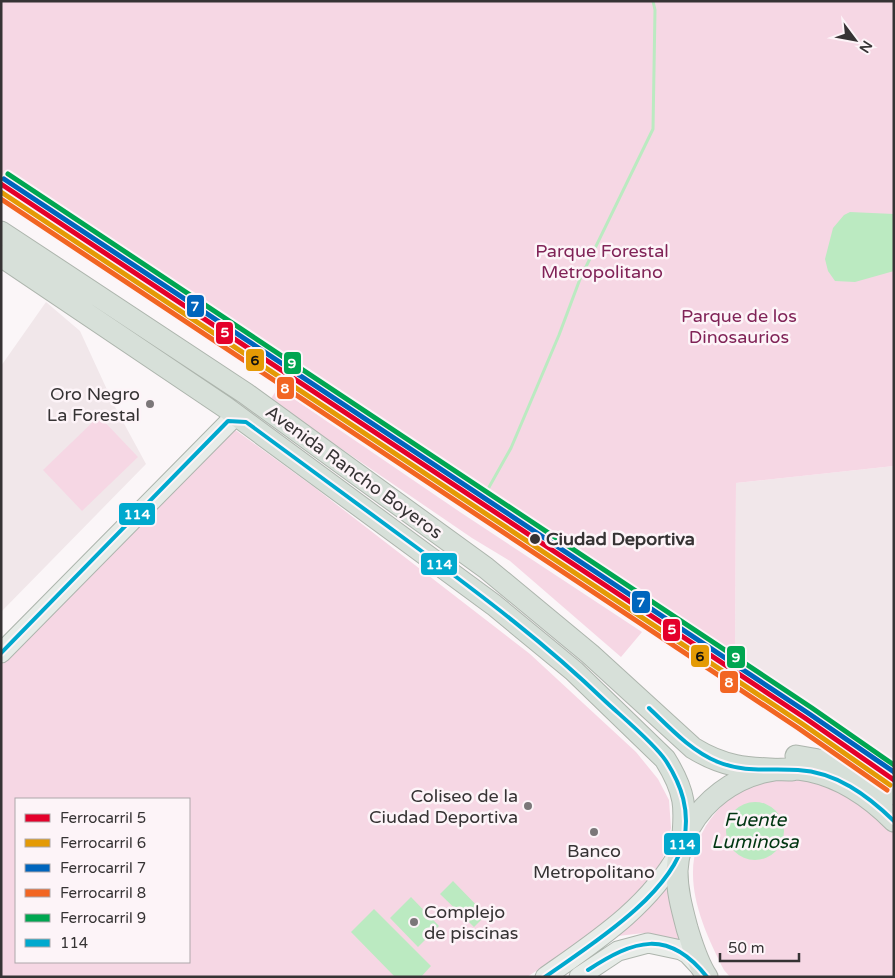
<svg xmlns="http://www.w3.org/2000/svg" width="895" height="978" viewBox="0 0 895 978" font-family="'Varela Round',sans-serif">
  <style>
    .built { fill: #f1e7ea }
    .green { fill: #f6d7e4; fill-rule: evenodd }
    .water { fill: #bbeac1 }
    .lines { fill: none; stroke-linecap: round; stroke-linejoin: round }
    .stream { stroke: #bbeac1; stroke-width: 3 }
    .major-casing { stroke: #adb5ad; stroke-width: 21 }
    .highway-casing { stroke: #adb5ad; stroke-width: 23 }
    .major { stroke: #e7ece8; stroke-width: 19 }
    .highway { stroke: #d7e0d9; stroke-width: 21 }
    .bus-1-casing { stroke: #fdf4f8; stroke-width: 8 }
    .bus-1 { stroke: #00a9ce; stroke-width: 4 }
    .rail-1-casing { stroke: #fdf4f8; stroke-width: 9 }
    .rail-2-casing { stroke: #fdf4f8; stroke-width: 9 }
    .rail-3-casing { stroke: #fdf4f8; stroke-width: 9 }
    .rail-4-casing { stroke: #fdf4f8; stroke-width: 9 }
    .rail-5-casing { stroke: #fdf4f8; stroke-width: 9 }
    .rail-1 { stroke: #e4002b; stroke-width: 5 }
    .rail-2 { stroke: #e49a05; stroke-width: 5 }
    .rail-3 { stroke: #0065bd; stroke-width: 5 }
    .rail-4 { stroke: #f26522; stroke-width: 5 }
    .rail-5 { stroke: #00a651; stroke-width: 5 }
    .poi-dot { fill: #7b7779; stroke: #fdf4f8; stroke-width: 2 }
    .stop-dot { fill: #363334; stroke: #fdf4f8; stroke-width: 2 }
    .labels { text-anchor: middle; dominant-baseline: central; stroke-width: 5; stroke-linejoin: round; paint-order: stroke }
    .park-label { font-size: 18px; fill: #802357; stroke: #fdf4f8 }
    .poi-label { font-size: 18px; fill: #363334; stroke: #fdf4f8; text-anchor: end }
    .street-label { font-size: 18px; fill: #363334; stroke: #fdf4f8 }
    .stop-label { font-size: 18px; font-weight: bold; fill: #363334; stroke: #fdf4f8; text-anchor: start }
    .water-label { font-size: 19px; font-style: italic; fill: #013612; stroke: #fdf4f8 }
    .line-badge { stroke: #fdf4f8; stroke-width: 2 }
    .badge-label { font-size: 14px; text-anchor: middle; font-weight: bold; fill: #fff }
    .pale-badge-label { font-size: 14px; text-anchor: middle; font-weight: bold; fill: #111 }
  </style>
  <rect width="100%" height="100%" fill="#fbf6f8"/>
  <!-- built -->
  <path class="built" d="M46 302 80 331 115 407 146 464 1 612V366Z
    M894 466V772L735 655 736 483Z"/>
  <!-- green -->
  <path class="green" d="M1 1H894V466L736 483 735 655 261 350 1 176Z
    M278 388 460 512 642 632 621 657 510 561 472 538 270 400Z
    M99 416 138 457 82 511 43 470Z
    M230 426 314 487 530 654 636 752 658 779 669 800 671 828 666 849 660 866 654 878 606 925 527 977H1V664ZM16 799H189V962H16Z
    M791 777C832 783 865 803 894 832V977H730L724 970C698 919 673 861 717 811 726 801 737 789 749 784 762 779 778 779 791 777Z
    M669 883 682 940 644 933 609 937C632 921 654 907 669 883Z"/>
  <!-- water -->
  <path class="water" d="M850 212 894 214V271L855 282 835 281 828 271 825 259 833 228 844 215Z
    M726 831a29 29 0 1 1 58 0a29 29 0 1 1-58 0Z
    M453 881 486 915 474 927 440 894Z
    M411 897 439 926 418 947 390 918Z
    M374 909 431 966 421 977H395L351 932Z"/>
  <g class="lines">
    <!-- stream -->
    <path class="stream" d="M488 489 511 448 559 335 580 279 653 129 655 10 653 1"/>
    <!-- major casing -->
    <g class="major-casing">
      <path id="major" d="M1 653 236 415
        M545 977C596 941 649 907 679 852
        M579 977 618 951 648 943 681 950 688 954 702 969"/>
    </g>
    <!-- highway casing -->
    <g class="highway-casing">
      <path id="highway" d="M1 232 245 393 486 568 590 654 693 748C729 770 752 768 792 770
        M1 256 225 407 494 605 574 671 665 759C686 793 686 807 682 846
        M796 756 836 763 894 794
        M707 977C697 962 692 944 687 928 682 909 677 891 677 871 680 807 747 758 810 771 842 778 871 798 894 821"/>
    </g>
    <!-- major -->
    <use href="#major" class="major"/>
    <!-- highway -->
    <use href="#highway" class="highway"/>
    <!-- bus-1 casing -->
    <g class="bus-1-casing">
      <path id="bus-1" d="M1 653 228 421 246 422C303 464 359 505 416 547 481 595 546 644 605 701 621 716 655 744 666 761 682 786 690 811 684 840 672 895 589 946 545 977
        M649 708C670 728 691 751 718 762 744 773 771 768 798 770 836 772 867 795 894 821
        M588 970C634 940 668 928 707 977"/>
    </g>
    <!-- bus-1 -->
    <use href="#bus-1" class="bus-1"/>
    <!-- rail-1 casing -->
    <g class="rail-1-casing">
      <path id="rail-1" d="M1 184 805 718 894 780"/>
    </g>
    <!-- rail-2 casing -->
    <g class="rail-2-casing">
      <path id="rail-2" d="M1 192 801 723 890 785"/>
    </g>
    <!-- rail-3 casing -->
    <g class="rail-3-casing">
      <path id="rail-3" d="M4 179 808 713 894 772"/>
    </g>
    <!-- rail-4 casing -->
    <g class="rail-4-casing">
      <path id="rail-4" d="M1 199 798 728 887 790"/>
    </g>
    <!-- rail-5 casing -->
    <g class="rail-5-casing">
      <path id="rail-5" d="M8 174 812 708 894 765"/>
    </g>
    <!-- rail-1 -->
    <use href="#rail-1" class="rail-1"/>
    <!-- rail-2 -->
    <use href="#rail-2" class="rail-2"/>
    <!-- rail-3 -->
    <use href="#rail-3" class="rail-3"/>
    <!-- rail-4 -->
    <use href="#rail-4" class="rail-4"/>
    <!-- rail-5 -->
    <use href="#rail-5" class="rail-5"/>
  </g>
  <!-- markers -->
  <g class="poi-dot">
    <circle cx="150" cy="404" r="5"/>
    <circle cx="528" cy="806" r="5"/>
    <circle cx="594" cy="832" r="5"/>
    <circle cx="414" cy="922" r="5"/>
  </g>
  <circle class="stop-dot" cx="535" cy="539" r="6"/>
  <g class="labels">
    <!-- park labels -->
    <g class="park-label">
      <text x="602" y="251">Parque Forestal<tspan x="602" dy="21">Metropolitano</tspan></text>
      <text x="739" y="316">Parque de los<tspan x="739" dy="21">Dinosaurios</tspan></text>
    </g>
    <!-- poi labels -->
    <g class="poi-label">
      <text x="140" y="394">Oro Negro<tspan x="140" dy="21">La Forestal</tspan></text>
      <text x="518" y="796">Coliseo de la<tspan x="518" dy="21">Ciudad Deportiva</tspan></text>
      <text x="594" y="851" text-anchor="middle">Banco<tspan x="594" dy="21">Metropolitano</tspan></text>
      <text x="424" y="912" text-anchor="start">Complejo<tspan x="424" dy="21">de piscinas</tspan></text>
    </g>
    <!-- street labels -->
    <g class="street-label">
      <text transform="translate(354 472) rotate(36)">Avenida Rancho Boyeros</text>
    </g>
    <!-- stop labels -->
    <g class="stop-label">
      <text x="546" y="539">Ciudad Deportiva</text>
    </g>
    <!-- water labels -->
    <g class="water-label">
      <text x="755" y="820">Fuente<tspan x="755" dy="22">Luminosa</tspan></text>
    </g>
  </g>
  <g class="line-badge">
    <rect x="186" y="294" width="19" height="24" rx="5" fill="#0065bd"/>
    <rect x="215" y="321" width="19" height="24" rx="5" fill="#e4002b"/>
    <rect x="245" y="348" width="20" height="24" rx="5" fill="#e49a05"/>
    <rect x="283" y="351" width="19" height="24" rx="5" fill="#00a651"/>
    <rect x="276" y="376" width="19" height="24" rx="5" fill="#f26522"/>
    <rect x="118" y="502" width="38" height="24" rx="5" fill="#00a9ce"/>
    <rect x="420" y="552" width="38" height="24" rx="5" fill="#00a9ce"/>
    <rect x="631" y="590" width="20" height="24" rx="5" fill="#0065bd"/>
    <rect x="662" y="618" width="19" height="24" rx="5" fill="#e4002b"/>
    <rect x="690" y="644" width="20" height="24" rx="5" fill="#e49a05"/>
    <rect x="726" y="645" width="20" height="24" rx="5" fill="#00a651"/>
    <rect x="719" y="670" width="20" height="24" rx="5" fill="#f26522"/>
    <rect x="663" y="832" width="38" height="24" rx="5" fill="#00a9ce"/>
  </g>
  <g class="badge-label">
    <text x="195" y="311">7</text>
    <text x="225" y="337">5</text>
    <text x="292" y="368">9</text>
    <text x="285" y="393">8</text>
    <text x="137" y="519">114</text>
    <text x="439" y="569">114</text>
    <text x="641" y="607">7</text>
    <text x="672" y="634">5</text>
    <text x="736" y="662">9</text>
    <text x="729" y="687">8</text>
    <text x="682" y="849">114</text>
  </g>
  <g class="pale-badge-label">
    <text x="255" y="365">6</text>
    <text x="700" y="661">6</text>
  </g>
  <!-- border -->
  <rect width="895" height="978" fill="none" stroke="#363334" stroke-width="5"/>
  <!-- legend -->
  <rect x="15" y="798" width="175" height="165" fill="#fdf4f8" stroke="#ada7aa"/>
  <rect x="25" y="814" width="25" height="8" fill="#e4002b" stroke="#ada7aa"/>
  <text x="60" y="823" font-size="15" fill="#363334">Ferrocarril 5</text>
  <rect x="25" y="839" width="25" height="8" fill="#e49a05" stroke="#ada7aa"/>
  <text x="60" y="848" font-size="15" fill="#363334">Ferrocarril 6</text>
  <rect x="25" y="864" width="25" height="8" fill="#0065bd" stroke="#ada7aa"/>
  <text x="60" y="873" font-size="15" fill="#363334">Ferrocarril 7</text>
  <rect x="25" y="889" width="25" height="8" fill="#f26522" stroke="#ada7aa"/>
  <text x="60" y="898" font-size="15" fill="#363334">Ferrocarril 8</text>
  <rect x="25" y="914" width="25" height="8" fill="#00a651" stroke="#ada7aa"/>
  <text x="60" y="923" font-size="15" fill="#363334">Ferrocarril 9</text>
  <rect x="25" y="939" width="25" height="8" fill="#00a9ce" stroke="#ada7aa"/>
  <text x="60" y="948" font-size="15" fill="#363334">114</text>
  <!-- north arrow -->
  <g transform="translate(855 40) rotate(122)" stroke="#fdf4f8" stroke-width="4" paint-order="stroke">
  <path d="M0-4L9 19L0 12L-9 19Z" fill="#363334"/>
  <text y="-8" font-size="14" font-weight="bold" text-anchor="middle" fill="#363334">N</text>
  </g>
  <!-- scale -->
  <path d="M720 953v8h79v-8" fill="none" stroke="#363334" stroke-width="2.5"/>
  <text x="728" y="953" font-size="15" fill="#363334" stroke="#fdf4f8" stroke-width="4" paint-order="stroke">50 m</text>
</svg>
